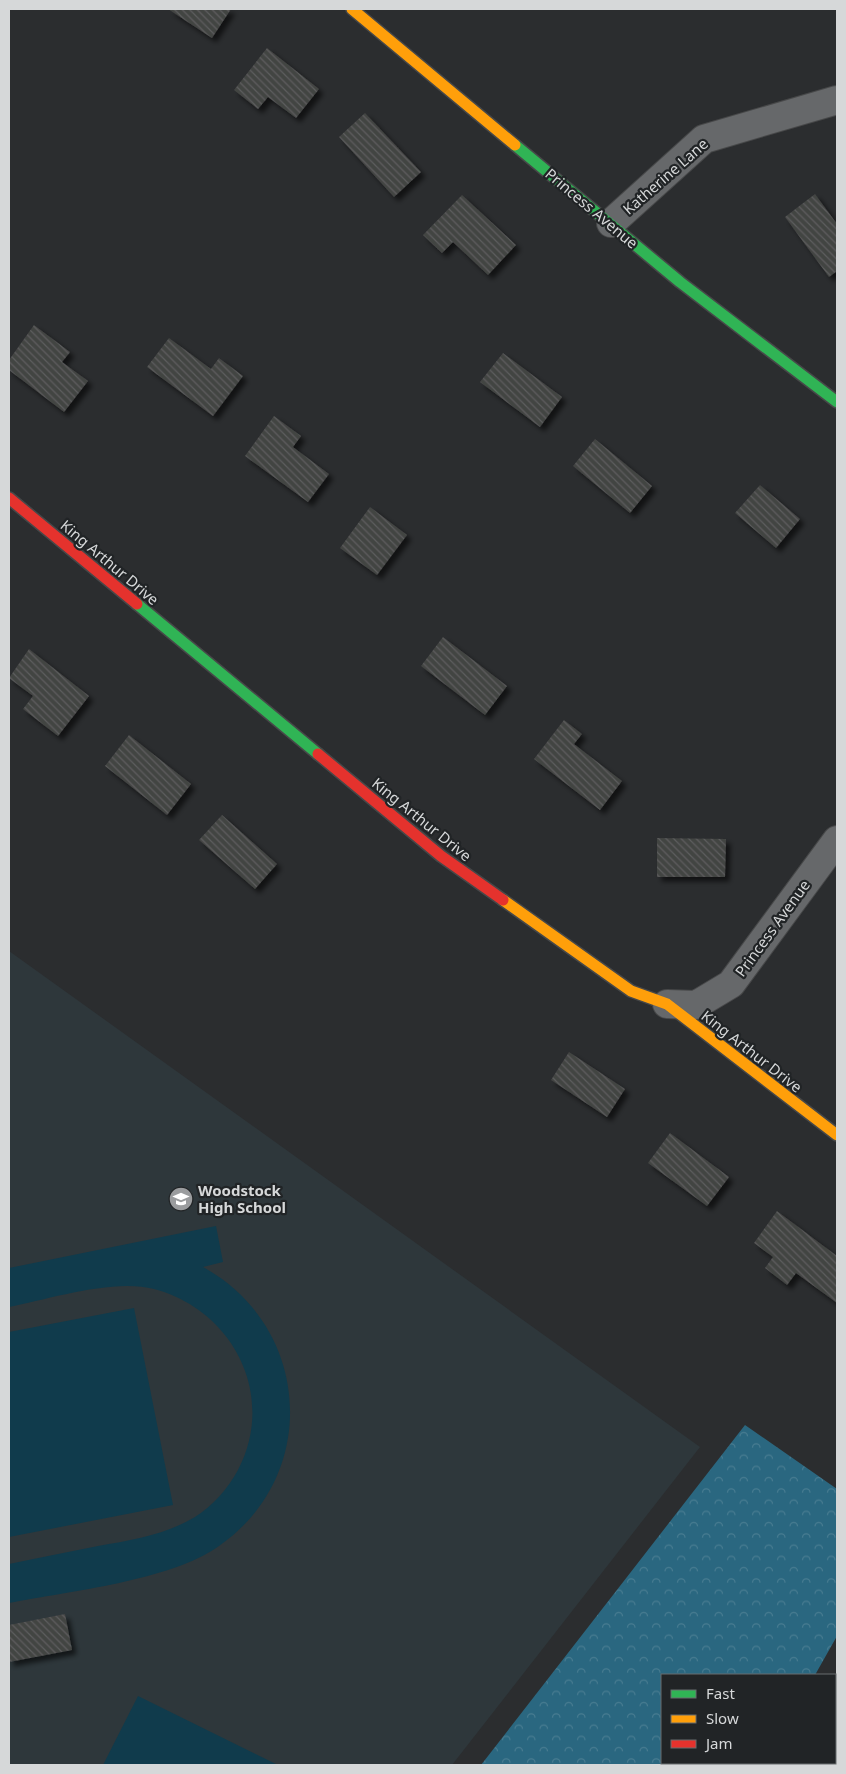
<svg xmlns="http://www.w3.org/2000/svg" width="846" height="1774" viewBox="0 0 846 1774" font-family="'Noto Sans',sans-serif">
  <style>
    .built { fill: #2e373b }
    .forest { fill: url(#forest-crowns) }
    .pitch { fill: #103b4c }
    .building { fill: url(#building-back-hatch); filter: url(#shadow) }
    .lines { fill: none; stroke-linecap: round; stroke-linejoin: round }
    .street-casing { stroke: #474849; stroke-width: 30 }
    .fast-casing { stroke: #474849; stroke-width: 14 }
    .slow-casing { stroke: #474849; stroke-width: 14 }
    .jam-casing { stroke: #474849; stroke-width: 14 }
    .street { stroke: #66686a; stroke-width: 28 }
    .fast { stroke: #30b455; stroke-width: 11 }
    .slow { stroke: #ff9f0a; stroke-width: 11 }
    .jam { stroke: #e5322d; stroke-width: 11 }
    .labels { text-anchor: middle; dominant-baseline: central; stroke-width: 4.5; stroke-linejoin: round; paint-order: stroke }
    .street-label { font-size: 15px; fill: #d6d8d9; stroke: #212426 }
    .poi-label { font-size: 15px; font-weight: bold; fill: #d6d8d9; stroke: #212426; text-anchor: start }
  </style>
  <defs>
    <pattern id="forest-crowns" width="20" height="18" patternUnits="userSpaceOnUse" patternTransform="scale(1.25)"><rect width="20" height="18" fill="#2a6780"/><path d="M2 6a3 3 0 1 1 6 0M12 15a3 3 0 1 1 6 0" fill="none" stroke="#487c91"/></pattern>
    <pattern id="building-back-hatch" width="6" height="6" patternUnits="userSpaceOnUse" patternTransform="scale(1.25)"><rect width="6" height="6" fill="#434443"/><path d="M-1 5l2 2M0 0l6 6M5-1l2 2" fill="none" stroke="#5d5e5e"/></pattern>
    <filter id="shadow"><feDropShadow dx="4.5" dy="4.5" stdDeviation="2.5" flood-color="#0009"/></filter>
  </defs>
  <rect width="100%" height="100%" fill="#2b2d2f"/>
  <!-- built -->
  <path class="built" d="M9 951 700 1447 452 1765H9Z"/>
  <!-- forest -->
  <path class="forest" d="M745 1425 837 1489V1636L815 1675H662V1763H764L763 1765H481Z"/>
  <!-- pitch -->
  <path class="pitch" d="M216 1226 223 1262 203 1267C311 1326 321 1475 219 1546 170 1581 69 1591 9 1603V1564C38 1558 68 1552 98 1546 132 1540 165 1535 195 1517 213 1506 228 1488 238 1470 277 1395 233 1310 154 1289 114 1278 49 1299 9 1307V1268Z
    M134 1308 173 1505 9 1537V1332Z
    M138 1696 278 1765H103Z"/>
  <!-- building -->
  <path class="building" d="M168 9H231L212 38Z
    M267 48 319 89 296 118 268 97 258 109 234 90Z
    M365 113 421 172 394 197 339 137Z
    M815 194 837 224V271L829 277 785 217Z
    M462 195 516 245 488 275 453 242 442 253 423 235Z
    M34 325 70 352 62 362 88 381 64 412 9 370V360Z
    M169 338 211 369 219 358 243 376 213 416 147 367Z
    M503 353 562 397 540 427 480 382Z
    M274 416 301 436 293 447 329 474 308 502 245 456Z
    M595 439 652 486 630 513 573 466Z
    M760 485 800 519 776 548 735 513Z
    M370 507 407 535 377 575 340 548Z
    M443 637 507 686 485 715 421 666Z
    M29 649 89 696 58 736 23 709 33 696 9 678Z
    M564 720 582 734 574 744 622 781 600 810 534 759Z
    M129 735 191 784 167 815 105 766Z
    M222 815 277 864 255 889 199 840Z
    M657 838 726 839 725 877H657Z
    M569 1052 625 1089 607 1117 551 1080Z
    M670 1133 729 1177 707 1206 648 1163Z
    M777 1211 837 1256V1303L796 1273 787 1285 765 1268 773 1257 754 1243Z
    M65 1614 72 1650 9 1662V1625Z"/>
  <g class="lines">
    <!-- street casing -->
    <g class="street-casing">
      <path id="street" d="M611 223 704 139 837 100
        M667 1004 696 1005 731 984 837 840"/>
    </g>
    <!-- fast casing -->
    <g class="fast-casing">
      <path id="fast" d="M515 145 680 282 837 402
        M137 604 318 754"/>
    </g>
    <!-- slow casing -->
    <g class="slow-casing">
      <path id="slow" d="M352 9 515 145
        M503 900 631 991 667 1004 837 1135"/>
    </g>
    <!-- jam casing -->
    <g class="jam-casing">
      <path id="jam" d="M9 498 137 604
        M318 754 441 856 503 900"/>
    </g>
    <!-- street -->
    <use href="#street" class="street"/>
    <!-- fast -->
    <use href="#fast" class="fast"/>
    <!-- slow -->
    <use href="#slow" class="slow"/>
    <!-- jam -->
    <use href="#jam" class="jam"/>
  </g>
  <!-- icons -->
  <defs>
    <g id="school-disc" transform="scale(1.25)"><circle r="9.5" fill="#9a9c9e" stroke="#212426"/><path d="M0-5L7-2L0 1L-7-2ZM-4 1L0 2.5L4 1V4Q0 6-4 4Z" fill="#fff"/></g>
  </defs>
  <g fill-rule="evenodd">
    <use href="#school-disc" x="181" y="1199"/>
  </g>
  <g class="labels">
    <!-- street labels -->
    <g class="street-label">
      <text transform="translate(665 176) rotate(-41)">Katherine Lane</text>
      <text transform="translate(592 208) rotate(40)">Princess Avenue</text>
      <text transform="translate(110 562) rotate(40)">King Arthur Drive</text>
      <text transform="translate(422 819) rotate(39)">King Arthur Drive</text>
      <text transform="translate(772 928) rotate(-54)">Princess Avenue</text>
      <text transform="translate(752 1051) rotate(38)">King Arthur Drive</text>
    </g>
    <!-- poi labels -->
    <g class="poi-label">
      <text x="198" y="1190">Woodstock<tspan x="198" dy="17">High School</tspan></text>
    </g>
  </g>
  <!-- border -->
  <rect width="846" height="1774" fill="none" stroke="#d6d8d9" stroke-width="20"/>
  <!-- legend -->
  <rect x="661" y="1674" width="175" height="90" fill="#212426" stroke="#696c6e"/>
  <rect x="671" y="1690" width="25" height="8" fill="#30b455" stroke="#696c6e"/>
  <text x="706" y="1699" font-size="15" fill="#d6d8d9">Fast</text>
  <rect x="671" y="1715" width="25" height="8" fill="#ff9f0a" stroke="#696c6e"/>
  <text x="706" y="1724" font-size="15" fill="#d6d8d9">Slow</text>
  <rect x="671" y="1740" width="25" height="8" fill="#e5322d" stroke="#696c6e"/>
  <text x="706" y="1749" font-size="15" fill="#d6d8d9">Jam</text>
</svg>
